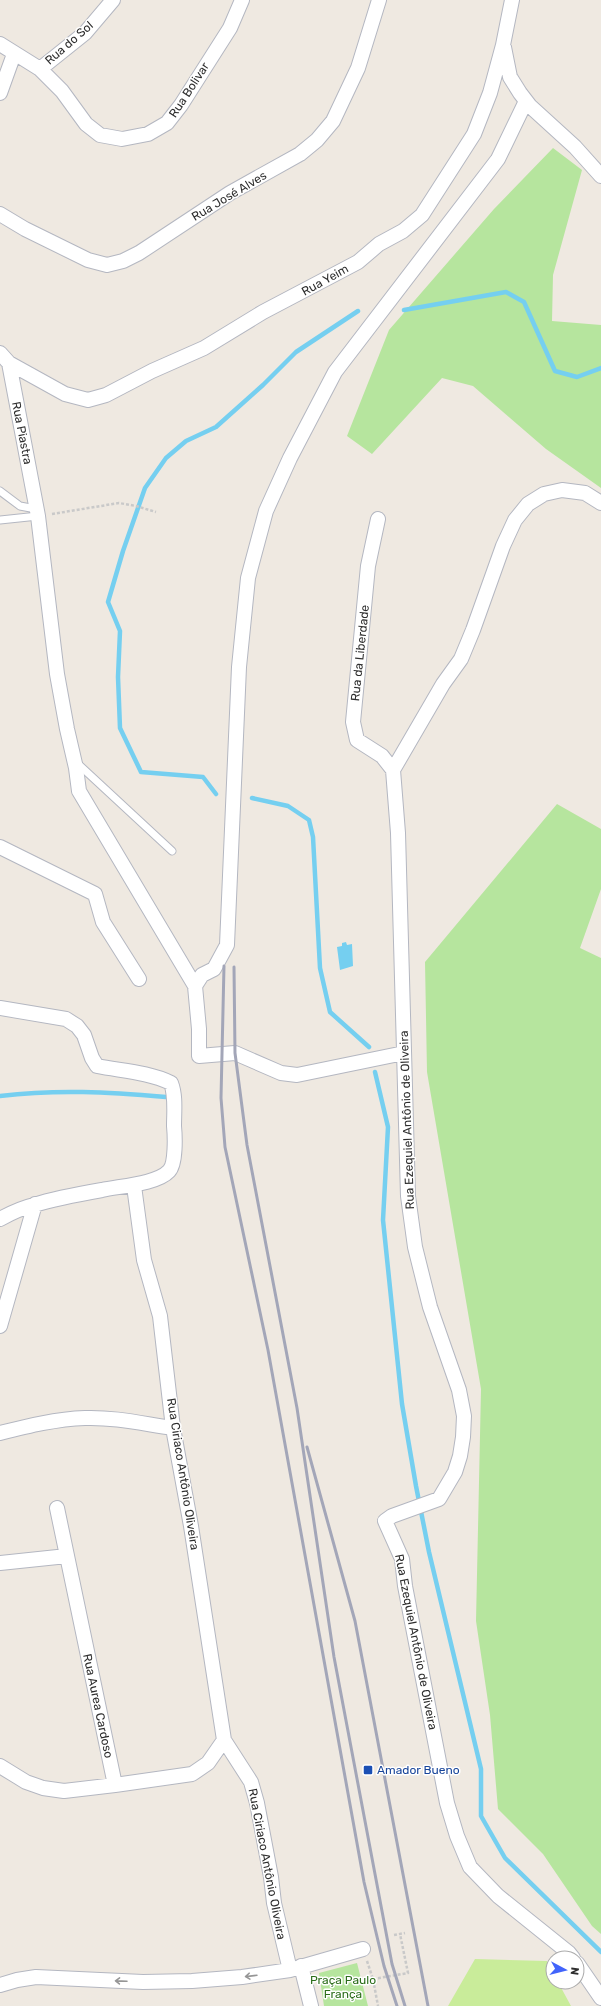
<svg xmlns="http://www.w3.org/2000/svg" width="601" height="2006" viewBox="0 0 601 2006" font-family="Rubik,sans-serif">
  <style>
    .green { fill: #b6e59e }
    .pitch { fill: #c9ec9a }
    .water { fill: #75cff0 }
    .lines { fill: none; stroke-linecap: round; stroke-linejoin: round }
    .stream { stroke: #75cff0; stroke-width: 4.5 }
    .lane-casing { stroke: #b4b7c1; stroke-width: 9 }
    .street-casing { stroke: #b4b7c1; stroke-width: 16 }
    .path { stroke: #c9c9c9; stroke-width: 2.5; stroke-dasharray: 3 2; stroke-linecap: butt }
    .lane { stroke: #fff; stroke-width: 7 }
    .street { stroke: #fff; stroke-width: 14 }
    .rail { stroke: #a3a6b8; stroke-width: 3 }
    .oneway { stroke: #969696 }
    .transit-dot { fill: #1a4fb4; stroke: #fff; stroke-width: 1.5 }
    .labels { text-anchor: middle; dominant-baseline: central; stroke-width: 3; stroke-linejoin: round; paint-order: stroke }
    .street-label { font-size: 12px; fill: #2e2e2e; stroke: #fff }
    .transit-label { font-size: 12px; fill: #164399; stroke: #fff; text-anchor: start }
    .park-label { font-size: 12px; fill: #2c6e1b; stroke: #fff }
  </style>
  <rect width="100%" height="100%" fill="#efe9e1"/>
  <!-- green -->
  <path class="green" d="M553 148 582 170 553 275 552 321 601 325V488L546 449 473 386 442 378 372 454 347 436 389 330 494 209Z
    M557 804 601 829V889L580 948 601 958V1934L592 1926 543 1854 498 1809 490 1715 476 1621 481 1389 427 1072 425 962Z
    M357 1963 368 2006H324L319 1973Z"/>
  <!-- pitch -->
  <path class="pitch" d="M475 1959 547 1961 553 1973V1982H558L571 2006H448Z"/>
  <!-- water -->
  <path class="water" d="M346 942 347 945 352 944 353 966 340 970 337 947 342 946V943Z"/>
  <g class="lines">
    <!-- stream -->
    <path class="stream" d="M404 310 506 292 524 302 555 371 577 377 601 368
      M216 794 203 777 141 772 120 728 118 677 120 631 108 602 123 551 145 488 166 458 186 441 216 427 263 385 296 352 358 311
      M252 798 288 806 309 820 313 837 320 968 330 1012 369 1047
      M375 1072 388 1127 383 1220 402 1404 416 1486 429 1552 481 1769V1816L505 1858 601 1952
      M0 1096C58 1089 108 1092 166 1097"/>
    <!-- lane casing -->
    <g class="lane-casing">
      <path id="lane" d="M0 491 20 506 36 509
        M0 520 38 516
        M77 763 172 851"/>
    </g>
    <!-- street casing -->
    <g class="street-casing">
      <path id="street" d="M0 44 40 69 85 33 113 0
        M504 47 510 77 520 93 530 106 575 147 601 176
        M40 69 62 91 86 124 100 135 122 139 148 134 167 123 181 105 230 28 242 0
        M0 93 14 54
        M0 214 25 229 88 260 107 265 123 261 139 253 230 193 300 154 317 140 333 121 358 68 379 0
        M0 353 9 363 65 394 88 400 106 395 152 371 204 348 263 312 358 262 379 244 403 231 422 215 474 134 490 93 503 45 512 0
        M9 363 38 516 57 674 67 729 76 768 79 791 195 986
        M378 519 368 566 353 722 357 740 382 756 393 770
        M0 847 95 894 103 922 139 979
        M0 1008 66 1019 77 1026 84 1035 92 1058 97 1066C122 1071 148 1072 171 1083 176 1096 174 1112 174 1126 175 1136 176 1164 169 1171 157 1184 120 1186 102 1190 79 1194 56 1198 34 1205 21 1208 11 1213 0 1219
        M404 1053 297 1075 281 1073 235 1053 199 1056V1029L195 986 202 975 214 969 227 945 239 667 248 578 266 511 290 458 335 372 498 159 526 101
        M134 1186 144 1260 160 1316 173 1428 191 1526 224 1740 251 1782 257 1803 271 1877 274 1903 290 1970
        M0 1326 35 1204
        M0 1433C28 1426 56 1419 85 1418 115 1417 144 1424 173 1428
        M57 1508 115 1785
        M0 1563 67 1556
        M0 1766 26 1782 43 1788 64 1791 115 1785 192 1774 208 1763 224 1740
        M573 1958 569 1953 498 1896 470 1867 457 1836 447 1803 405 1586 402 1559 385 1521 392 1516 439 1499 455 1472 460 1456 463 1437 464 1416 459 1390 430 1307 415 1247 408 1196 398 833 393 770 443 684 461 659 473 630 503 546 515 520 528 504 544 494 562 490 585 493 601 503
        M577 1963 601 1998
        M301 1966 311 2006
        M0 1985 17 1980 36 1977 143 1982 192 1981 242 1977 290 1970 363 1949"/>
    </g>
    <!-- path -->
    <path class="path" d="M52 514 119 503 136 506 156 512
      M394 1935 405 1933
      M367 1961 373 1979 378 2006
      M373 1979 408 1973 400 1934"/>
    <!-- lane -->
    <use href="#lane" class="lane"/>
    <!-- street -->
    <use href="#street" class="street"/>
    <!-- rail -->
    <path class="rail" d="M224 966 221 1098 225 1147 268 1350 364 1882 384 1966 397 2006
      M234 967 235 1053 247 1145 297 1408 334 1657 392 1964 405 2006
      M307 1447 355 1621 428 2006"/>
  </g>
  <!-- one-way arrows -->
  <defs><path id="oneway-shaft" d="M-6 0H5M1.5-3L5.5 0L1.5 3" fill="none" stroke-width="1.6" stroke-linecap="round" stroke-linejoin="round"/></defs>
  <g class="oneway">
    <use href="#oneway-shaft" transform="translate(251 1976) rotate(173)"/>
    <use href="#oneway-shaft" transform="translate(121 1981) rotate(-178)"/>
  </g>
  <!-- markers -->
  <rect class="transit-dot" x="363" y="1765" width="10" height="10" rx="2"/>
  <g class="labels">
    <!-- street labels -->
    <g class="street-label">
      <text transform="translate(69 43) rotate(-41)">Rua do Sol</text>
      <text transform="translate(189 90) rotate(-57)">Rua Bolivar</text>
      <text transform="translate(229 196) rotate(-31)">Rua José Alves</text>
      <text transform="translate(325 280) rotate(-29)">Rua Yeim</text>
      <text transform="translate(22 433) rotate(79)">Rua Piastra</text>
      <text transform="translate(360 653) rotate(-84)">Rua da Liberdade</text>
      <text transform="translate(407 1120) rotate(-92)">Rua Ezequiel Antônio de Oliveira</text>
      <text transform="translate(183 1474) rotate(81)">Rua Ciriaco Antônio Oliveira</text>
      <text transform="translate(416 1642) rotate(79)">Rua Ezequiel Antônio de Oliveira</text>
      <text transform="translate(98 1706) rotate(78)">Rua Aurea Cardoso</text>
      <text transform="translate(267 1864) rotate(79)">Rua Ciriaco Antônio Oliveira</text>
    </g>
    <!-- transit labels -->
    <g class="transit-label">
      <text x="377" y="1770">Amador Bueno</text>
    </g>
    <!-- park labels -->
    <g class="park-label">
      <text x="343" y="1980">Praça Paulo<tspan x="343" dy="14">França</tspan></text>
    </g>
  </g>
  <!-- north arrow -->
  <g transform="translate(565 1970) rotate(97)"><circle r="19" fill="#ffffff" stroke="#ababab"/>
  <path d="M0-3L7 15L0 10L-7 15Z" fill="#4264fb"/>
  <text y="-6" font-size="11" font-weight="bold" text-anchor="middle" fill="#2e2e2e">N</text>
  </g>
</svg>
